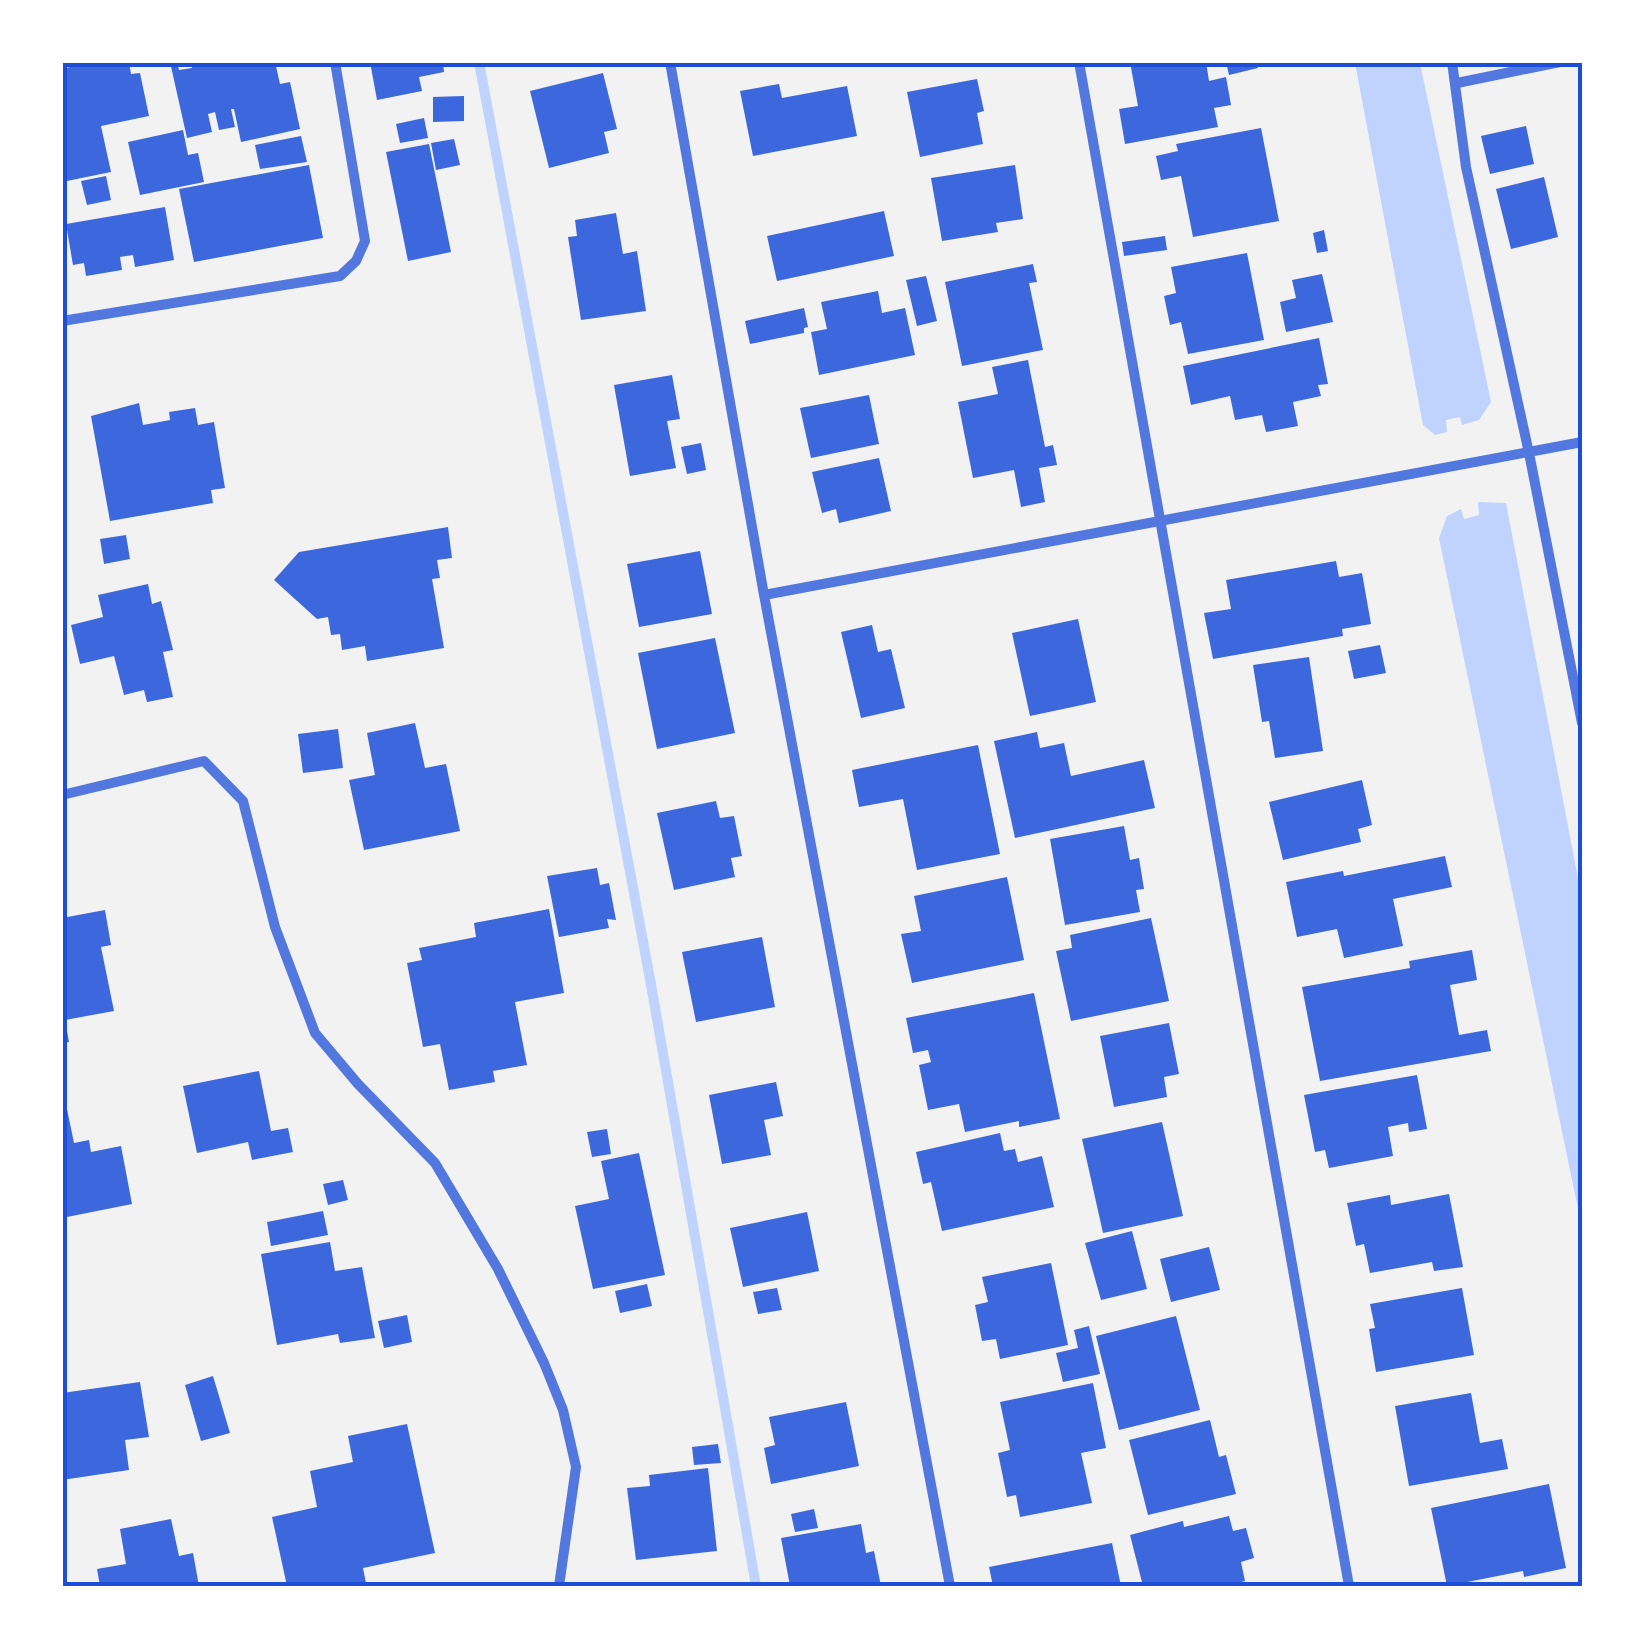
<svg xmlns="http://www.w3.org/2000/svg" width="1645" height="1649" viewBox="0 0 1645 1649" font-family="'IBM Plex Sans',sans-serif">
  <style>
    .water { fill: #bfd3fe }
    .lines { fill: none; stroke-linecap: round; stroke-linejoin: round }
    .stream { stroke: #bfd3fe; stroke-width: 10 }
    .building { fill: #3d67dc }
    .minor { stroke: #5277de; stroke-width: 10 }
    .neatline { fill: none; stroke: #1d4ed8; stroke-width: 4 }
  </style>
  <rect width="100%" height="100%" fill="#f2f2f2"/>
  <!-- water -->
  <path class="water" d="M1355 63H1420L1491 402 1479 420 1462 425 1460 417 1446 420 1447 432 1435 435 1423 425Z
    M1478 502 1506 503 1582 899V1228L1439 538 1447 516 1461 509 1464 519 1479 515Z"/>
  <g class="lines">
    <!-- stream -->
    <path class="stream" d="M479 62 650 979 756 1586"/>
  </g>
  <!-- building -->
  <path class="building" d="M91 62 97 66 129 62 131 74 140 73 149 116 101 126 111 172 62 182V69Z
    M170 62H177L179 70 192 68 191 62H275L280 84 290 82 300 129 241 142 234 109H231L235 127 219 130 215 112 208 114 212 132 187 138Z
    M370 62H443L444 72 419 77 422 91 377 100Z
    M1130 62H1206L1209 81 1226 77 1231 105 1214 108 1218 127 1125 144 1119 109 1138 106Z
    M1226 62H1256L1258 68 1229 75Z
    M603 73 617 129 604 132 609 153 549 168 530 91Z
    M977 79 984 111 977 113 983 144 920 157 907 92Z
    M779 84 782 98 847 86 857 136 753 156 740 91Z
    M464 96V121L433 122V97Z
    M424 118 428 138 400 143 396 124Z
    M1526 126 1534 164 1490 174 1481 136Z
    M1261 128 1279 221 1193 237 1181 176 1161 180 1156 156 1178 151 1176 144Z
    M183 130 188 155 198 153 204 182 140 195 128 142Z
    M301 136 307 162 260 169 255 145Z
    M454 139 460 165 436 170 431 143Z
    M429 144 451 252 408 261 386 152Z
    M309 165 323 238 194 262 179 189Z
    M1015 165 1023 219 996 223 998 232 942 241 931 178Z
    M106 176 111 200 87 205 81 181Z
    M1544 177 1558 237 1511 249 1496 189Z
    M165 207 174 260 135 267 133 255 120 257 122 270 86 276 84 263 73 265 66 224Z
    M884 211 894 256 777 281 767 236Z
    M616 213 623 254 637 251 646 311 581 320 568 237 577 236 575 220Z
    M1324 230 1328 251 1317 253 1313 233Z
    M1165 236 1167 250 1124 256 1122 242Z
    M1247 253 1264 340 1188 354 1181 322 1170 325 1164 296 1176 293 1171 267Z
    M1033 264 1037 282 1029 283 1043 350 962 366 945 282Z
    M1322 274 1333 322 1286 332 1280 302 1296 298 1292 280Z
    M926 276 937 321 917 326 906 280Z
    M878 291 882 313 905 308 915 355 819 375 811 332 827 329 821 302Z
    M804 308 808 327 804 328V333L750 344 745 321Z
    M1319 338 1328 384 1318 385 1321 396 1293 402 1298 426 1266 432 1262 415 1235 420 1230 396 1191 405 1183 366Z
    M1028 360 1045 447 1053 445 1057 465 1039 468 1045 502 1021 507 1014 470 973 478 958 402 998 394 992 367Z
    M672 375 680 419 667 421 676 468 630 476 614 385Z
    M869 395 879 444 811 458 800 408Z
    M139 403 143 425 170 420 169 412 195 408 198 425 214 422 225 488 211 490 213 503 110 521 91 416Z
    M701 443 706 470 687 474 681 447Z
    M879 458 891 511 839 523 836 509 822 513 812 472Z
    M448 527 452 558 437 560 440 578 432 579 444 648 367 661 365 646 342 650 340 634 331 635 328 617 317 619 274 580 299 552Z
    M126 535 130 559 104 564 100 539Z
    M700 551 712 614 639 627 627 564Z
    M1336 561 1339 577 1362 573 1371 624 1342 629 1343 636 1213 659 1204 613 1231 609 1226 580Z
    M148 584 152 604 161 601 173 650 163 652 173 697 147 702 144 690 124 695 114 656 80 664 71 625 103 617 98 595Z
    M1078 619 1096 702 1030 716 1012 633Z
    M872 625 878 652 891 649 905 708 861 718 841 632Z
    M715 638 735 733 657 749 638 653Z
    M1380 645 1386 673 1354 679 1348 651Z
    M1309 657 1323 751 1275 758 1269 721 1262 722 1253 665Z
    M415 723 425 768 446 764 460 831 364 850 349 780 375 775 367 733Z
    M338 729 343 768 303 773 298 734Z
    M1037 732 1040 748 1064 743 1071 776 1144 760 1155 808 1015 838 994 741Z
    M978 745 1000 854 917 870 903 799 859 807 852 770Z
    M1362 780 1372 825 1358 829 1361 842 1283 860 1269 802Z
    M716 801 720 818 734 816 742 856 731 858 735 877 674 890 657 813Z
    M1124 826 1130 860 1139 858 1144 889 1136 890 1140 912 1065 925 1050 839Z
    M1445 856 1452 887 1393 899 1403 946 1344 958 1337 929 1297 937 1286 882 1343 871 1344 876Z
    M597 868 600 885 609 883 616 920 607 919 609 928 559 937 547 876Z
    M1007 877 1024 960 912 983 901 934 921 931 914 896Z
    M549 909 564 993 515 1002 527 1065 493 1071 495 1082 449 1090 440 1044 423 1047 407 963 422 960 419 948 476 937 474 923Z
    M105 910 111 945 101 947 114 1011 65 1020 69 1042 62 1043V918Z
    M1151 918 1169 1001 1071 1021 1056 951 1072 948 1070 935Z
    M762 937 775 1007 696 1022 682 952Z
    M1472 950 1477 980 1450 985 1459 1035 1487 1030 1491 1051 1320 1081 1302 987 1410 968 1409 961Z
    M1034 993 1060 1119 1019 1127V1121L965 1132 959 1104 928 1110 919 1065 931 1062 928 1050 913 1053 906 1018Z
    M1169 1023 1179 1074 1164 1077 1167 1097 1114 1107 1100 1036Z
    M259 1071 271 1131 288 1128 293 1152 252 1160 248 1142 197 1153 183 1086Z
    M1417 1075 1427 1129 1409 1132 1408 1123 1388 1127 1393 1156 1329 1168 1325 1150 1315 1152 1304 1095Z
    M776 1082 783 1116 764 1120 771 1155 722 1164 709 1095Z
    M67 1109 74 1143 89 1140 91 1152 121 1146 132 1204 62 1218V1110Z
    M1162 1122 1183 1216 1103 1233 1082 1139Z
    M607 1129 611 1154 592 1157 587 1132Z
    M1000 1133 1004 1151 1015 1149 1018 1162 1042 1156 1054 1207 942 1231 931 1182 923 1184 916 1152Z
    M639 1153 665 1275 593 1289 575 1206 609 1199 601 1161Z
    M343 1180 348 1200 328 1205 323 1184Z
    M1449 1194 1463 1267 1434 1271 1432 1262 1370 1273 1364 1244 1356 1246 1347 1203 1390 1195 1391 1205Z
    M323 1211 328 1235 271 1246 267 1222Z
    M807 1212 819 1271 743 1287 730 1228Z
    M1132 1231 1147 1289 1101 1300 1085 1243Z
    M330 1242 335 1271 362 1267 375 1338 340 1343 338 1334 277 1345 261 1254Z
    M1209 1247 1220 1290 1171 1302 1160 1259Z
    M1051 1263 1068 1345 1000 1359 996 1339 982 1341 975 1305 988 1302 982 1277Z
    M647 1284 652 1306 620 1313 615 1291Z
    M777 1288 782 1310 758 1314 753 1292Z
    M1462 1288 1474 1355 1376 1372 1369 1329 1375 1328 1370 1304Z
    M407 1315 412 1342 384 1348 378 1321Z
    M1176 1316 1200 1410 1119 1430 1096 1336Z
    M1089 1326 1100 1374 1063 1382 1056 1353 1078 1348 1074 1330Z
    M213 1376 230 1433 201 1441 185 1385Z
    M140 1382 149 1437 125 1440 129 1470 62 1480V1393Z
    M1093 1383 1106 1448 1081 1453 1092 1503 1020 1517 1016 1495 1007 1497 998 1453 1010 1450 1000 1402Z
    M1471 1393 1480 1443 1502 1439 1508 1469 1409 1486 1395 1406Z
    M846 1402 859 1466 771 1484 764 1448 775 1445 769 1417Z
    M1210 1420 1219 1457 1226 1455 1236 1494 1148 1515 1129 1440Z
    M407 1424 435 1553 363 1568 366 1583 348 1586H287L272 1517 317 1507 310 1471 353 1462 348 1436Z
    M718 1444 721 1463 694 1465 692 1447Z
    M708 1468 717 1551 636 1560 627 1488 650 1486 649 1475Z
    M1549 1484 1566 1568 1524 1577 1523 1571 1447 1586 1431 1508Z
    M814 1509 818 1528 795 1532 791 1514Z
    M1229 1516 1233 1531 1246 1528 1254 1558 1241 1562 1245 1581 1226 1586H1143L1130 1535 1183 1521 1184 1527Z
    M171 1519 179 1556 193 1553 199 1586H100L97 1569 126 1564 120 1529Z
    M861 1524 866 1553 874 1551 881 1586H790L781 1538Z
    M1112 1543 1121 1586H993L989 1567Z"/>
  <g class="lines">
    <!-- minor -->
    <path class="minor" d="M670 62 764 595 950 1586
      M1079 62 1349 1586
      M1452 62 1466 167 1529 453 1582 723
      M1457 83 1560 62
      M62 321 340 276 356 261 365 241 335 62
      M764 595 1582 442
      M62 795 204 761 243 801 275 927 315 1033 358 1084 435 1163 498 1269 544 1363 563 1410 576 1467 559 1586"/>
  </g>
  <!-- border -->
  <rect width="1645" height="1649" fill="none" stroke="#ffffff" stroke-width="130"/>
  <rect x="65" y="65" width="1515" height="1519" class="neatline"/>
</svg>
